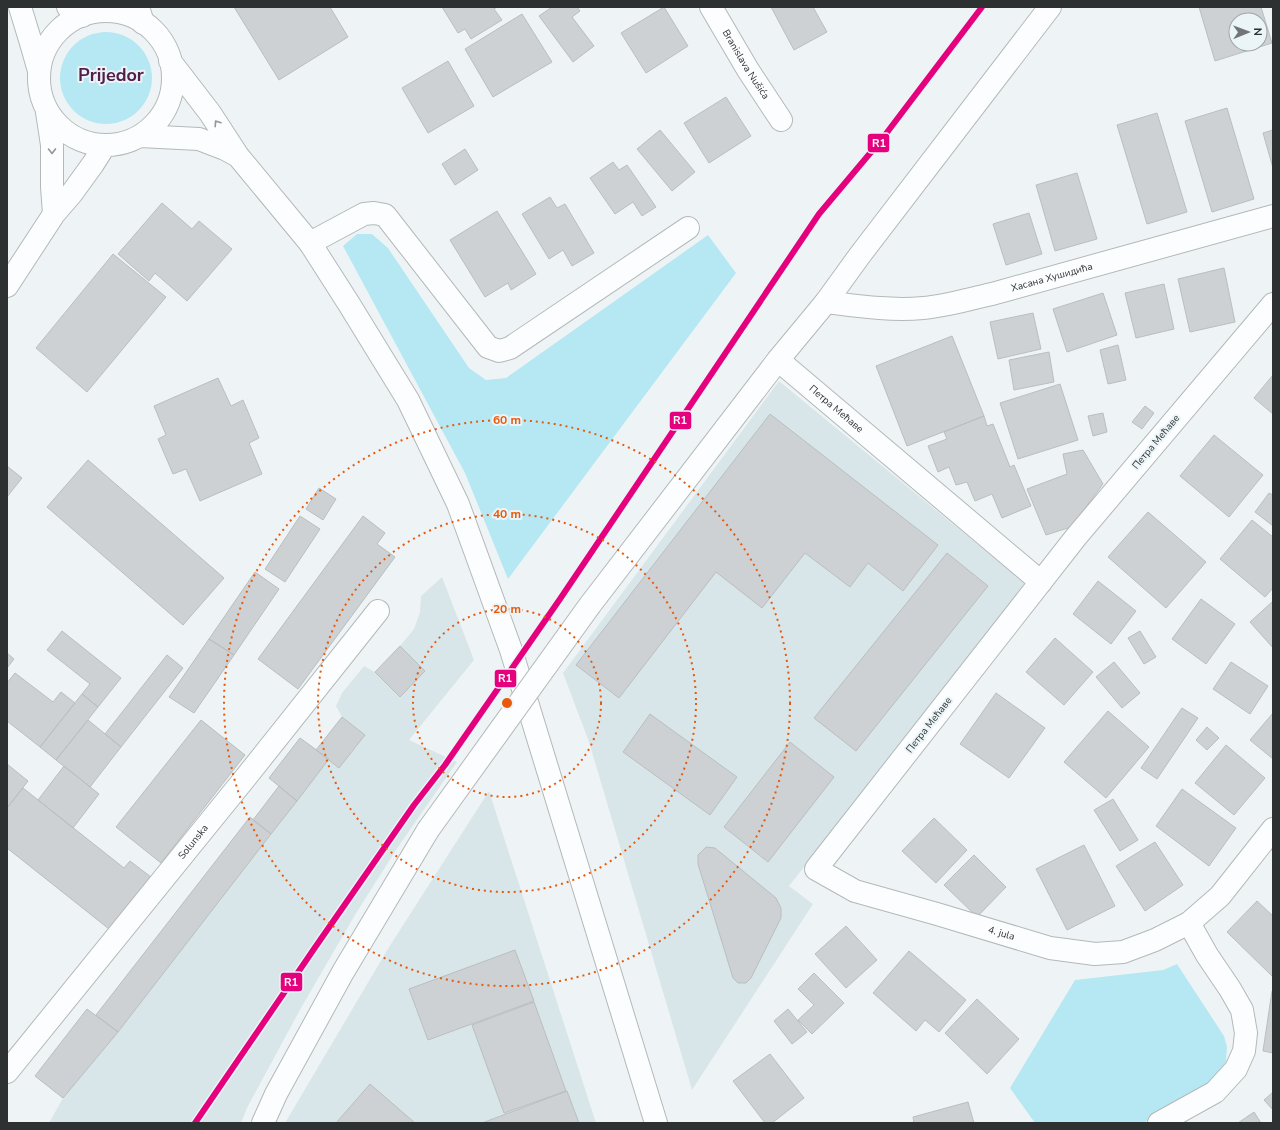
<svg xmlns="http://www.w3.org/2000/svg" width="1280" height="1130" viewBox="0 0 1280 1130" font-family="'Nunito Sans',sans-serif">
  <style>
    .built { fill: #d9e6e9 }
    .green { fill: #b6e8f3 }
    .building { fill: #cdd1d3; stroke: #b9bebf; fill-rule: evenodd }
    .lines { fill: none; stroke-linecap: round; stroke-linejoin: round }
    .minor-casing { stroke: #b4b8b9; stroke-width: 24 }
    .major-casing { stroke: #b4b8b9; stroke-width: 24 }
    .minor { stroke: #fcfdfe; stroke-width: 22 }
    .major { stroke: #fcfdfe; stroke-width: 22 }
    .major-bridge-casing { stroke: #b4b8b9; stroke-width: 24; stroke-linecap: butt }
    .major-bridge { stroke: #fcfdfe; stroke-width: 22 }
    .rail-1-casing { stroke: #ebf5f8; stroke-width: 9 }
    .rail-1 { stroke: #e5007d; stroke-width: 6 }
    .oneway { stroke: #949798 }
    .ring { fill: none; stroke: #e8590c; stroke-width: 2; stroke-dasharray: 2 4 }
    .labels { text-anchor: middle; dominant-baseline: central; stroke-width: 4; stroke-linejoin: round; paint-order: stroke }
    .street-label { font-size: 10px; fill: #2d3132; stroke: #ebf5f8 }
    .town-label { font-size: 18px; font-weight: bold; fill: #531e4a; stroke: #ebf5f8 }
    .centre { fill: #e8590c; stroke: #ebf5f8; stroke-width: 2 }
    .ring-label { font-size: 12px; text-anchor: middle; font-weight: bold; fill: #e8590c; stroke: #ebf5f8; stroke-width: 4; stroke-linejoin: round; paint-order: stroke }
    .line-badge { stroke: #ebf5f8; stroke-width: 1.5 }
    .badge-label { font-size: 11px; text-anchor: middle; font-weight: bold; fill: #fff }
  </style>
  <rect width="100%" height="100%" fill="#eef4f5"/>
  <!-- built -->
  <path class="built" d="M779 381 1027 585 789 886 813 904 692 1090 589 742 563 673Z
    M442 577 474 660 409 740 457 762 396 850 355 915 301 1008 247 1108 241 1123H49L63 1098 118 1032 329 759 339 768 365 735 342 717 336 706 342 693 364 666 375 672 400 697V646L414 629 420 612 421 596Z
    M489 791 596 1123H285L389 947Z"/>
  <!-- green -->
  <path class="green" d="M60 78a46 46 0 1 1 92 0a46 46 0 1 1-92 0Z
    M357 234H372L388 248 469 368 486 380 506 378 708 235 736 273 508 579 465 473 343 246Z
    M1177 964 1224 1036 1227 1047 1226 1062 1220 1073 1206 1088 1143 1123H1035L1010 1088 1075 980 1163 970Z"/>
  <!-- building -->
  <path class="building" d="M234 7H330L348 37 279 80Z
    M442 7H497L494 9 502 20 471 39 465 29 458 33Z
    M552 7H577L580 11 572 17 594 46 573 62 539 16Z
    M664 7 688 46 646 73 621 33Z
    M771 7H813L827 32 794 50Z
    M1199 7H1261L1272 43 1215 61ZM1236 20H1260V44H1236Z
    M522 14 552 62 493 97 465 49Z
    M448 61 474 106 428 133 402 88Z
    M726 97 751 136 709 163 684 123Z
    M1227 108 1254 199 1212 212 1185 121Z
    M1157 113 1187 212 1147 224 1117 125Z
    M660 130 695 172 672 191 637 149Z
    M1273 130V168L1263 133Z
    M465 149 478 170 455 185 442 164Z
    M613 162 619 170 627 165 656 207 642 216 633 202 615 214 590 178Z
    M1077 173 1097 239 1055 251 1036 185Z
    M550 197 557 208 565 204 594 253 572 266 563 250 549 259 522 214Z
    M162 203 192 229 199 221 232 249 187 301 155 273 149 281 118 254Z
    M497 211 536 274 511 290 508 283 485 297 450 240Z
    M1029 213 1042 254 1006 265 993 224Z
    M113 254 166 297 87 392 36 348Z
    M1224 268 1235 322 1190 332 1178 279Z
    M1164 284 1174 329 1136 338 1125 293Z
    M1103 293 1117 335 1067 352 1053 309Z
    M1033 313 1041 349 998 359 990 322Z
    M952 336 984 416 907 446 876 366Z
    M1118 345 1126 380 1108 384 1100 350Z
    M1049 352 1054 382 1014 390 1009 360Z
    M1273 375V414L1254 398Z
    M218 378 231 406 243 400 259 438 249 443 262 474 200 501 186 469 173 474 158 439 166 435 154 406Z
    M1060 384 1078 440 1018 459 1000 403Z
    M1145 406 1154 413 1142 429 1132 422Z
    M1103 413 1107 432 1093 436 1088 416Z
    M770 414 938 545 903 591 868 563 850 587 805 553 762 608 716 572 619 698 576 665Z
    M984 416 987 426 993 424 1010 467 1014 465 1031 506 1002 518 992 494 975 501 967 482 956 485 949 467 938 472 928 446 947 439 944 432Z
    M1214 435 1263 475 1229 517 1180 476Z
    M1083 450 1103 484 1071 527 1046 535 1027 489 1067 474 1063 454Z
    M88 460 224 578 183 625 47 507Z
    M7 466 22 478 7 497Z
    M319 488 336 499 323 520 306 509Z
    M1269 493 1273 495V526L1255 512Z
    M1148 512 1206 562 1166 608 1108 557Z
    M300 516 320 529 285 582 265 569Z
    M363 516 385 533 377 544 395 557 298 689 258 659Z
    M1252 520 1273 537V588L1265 597 1220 559Z
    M947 553 988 586 856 751 814 718Z
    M255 572 279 589 234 655 209 639Z
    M1098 581 1136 611 1111 644 1073 614Z
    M1201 599 1235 624 1206 664 1172 639Z
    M1273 601V648L1250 622Z
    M62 631 121 678 98 707 82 694 90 684 47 650Z
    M1140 631 1156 657 1144 664 1128 638Z
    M1055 638 1093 672 1064 705 1026 672Z
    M209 639 234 655 194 713 169 697Z
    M400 646 425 671 400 697 375 672Z
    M7 653 14 659 7 668Z
    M167 655 183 668 121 747 105 734Z
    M1114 662 1140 693 1122 708 1096 677Z
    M1231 662 1268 686 1250 714 1213 689Z
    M15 673 53 702 61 692 75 703 40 747 7 721V683Z
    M996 693 1045 728 1009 778 960 744Z
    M82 694 98 707 56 760 40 747Z
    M1182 708 1198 718 1157 779 1141 768Z
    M1108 711 1149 747 1106 798 1064 762Z
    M1273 713V759L1250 740Z
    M650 714 737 777 710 815 623 752Z
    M342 717 365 735 339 768 316 750Z
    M88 720 121 747 90 787 56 760Z
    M201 720 245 755 161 863 116 827Z
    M1207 727 1219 738 1207 750 1196 740Z
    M300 738 329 759 297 801 269 778Z
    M790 742 834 777 768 862 724 827Z
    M1226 745 1265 778 1234 815 1195 783Z
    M7 764 28 781 7 808Z
    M64 766 99 794 73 828 38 800Z
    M279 786 297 801 271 834 253 820Z
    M23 788 124 868 130 861 151 877 109 929 7 848V808Z
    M1182 789 1236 828 1209 866 1156 826Z
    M1113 799 1138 840 1120 851 1094 810Z
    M250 817 271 834 118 1032 96 1015Z
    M934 818 967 850 936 883 902 851Z
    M1155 842 1183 885 1145 911 1116 866Z
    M1084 845 1115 906 1067 930 1036 869Z
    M706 847 715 848 776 898 781 908V918L751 978 746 983H738L733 978 698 864V855Z
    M974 855 1006 887 977 917 944 885Z
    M1257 901 1273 916V977L1227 932Z
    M846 926 877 960 846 988 815 954Z
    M515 950 534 1001 428 1040 409 989Z
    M909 951 966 1000 939 1032 925 1020 916 1031 873 993Z
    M814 973 844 1003 812 1034 798 1020 814 1005 798 989Z
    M1272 991H1273V1053L1263 1051Z
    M977 999 1019 1039 987 1074 945 1033Z
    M534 1002 566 1091 504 1113 472 1025Z
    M87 1009 118 1032 63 1098 35 1076Z
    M788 1009 807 1032 792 1044 774 1021Z
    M770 1054 804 1098 772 1123H765L733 1081Z
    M370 1084 415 1123H336Z
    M567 1091 579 1123H482Z
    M1273 1092V1110L1264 1100Z
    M968 1102 974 1123H914L913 1117Z
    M1254 1112 1261 1123H1238Z"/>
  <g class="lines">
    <!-- minor casing -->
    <g class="minor-casing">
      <g id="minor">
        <path d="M20 7 31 43 39 71"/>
        <path d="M68 7 82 16"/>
        <path d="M138 7 143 23"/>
        <path id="s1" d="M711 7 748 70 781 120"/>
        <path d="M310 243 364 214 374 213 385 215 488 347 499 351 510 348 688 228"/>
        <path id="s2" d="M826 302C858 306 890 311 923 308 946 306 969 299 992 294L1273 216"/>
        <path id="s3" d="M1273 304 1076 537 816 869 855 891 937 914 1050 948 1095 954 1123 952 1155 940 1189 923 1220 896 1273 829"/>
        <path id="s4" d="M778 360 1041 582"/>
        <path id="s5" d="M7 1072 246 777 378 611"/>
        <path d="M1159 1123 1215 1092 1236 1069 1244 1051 1246 1033 1242 1010 1230 989 1207 955 1189 923"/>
      </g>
    </g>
    <!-- major casing -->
    <g class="major-casing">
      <path id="major" d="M39 78a67 67 0 1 1 134 0a67 67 0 1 1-134 0Z
        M170 61 210 113 238 156 310 243 349 304 408 400 458 504 511 650 656 1123
        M47 112 52 145V187L54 214
        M140 136 199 139 225 149 238 156
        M7 286 54 214 72 193 93 164 105 145
        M590 605 778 360 826 302 860 255 1050 7
        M263 1123 276 1094 343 972 428 830"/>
    </g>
    <!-- minor -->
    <use href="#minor" class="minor"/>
    <!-- major -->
    <use href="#major" class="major"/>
    <!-- major-bridge casing -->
    <g class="major-bridge-casing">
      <path id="major-bridge" d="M428 830 590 605"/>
    </g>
    <!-- major-bridge -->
    <use href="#major-bridge" class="major-bridge"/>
    <!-- rail-1 casing -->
    <g class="rail-1-casing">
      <path id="rail-1" d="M195 1123 316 946 414 805 445 765 560 599 819 214 882 139 982 7"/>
    </g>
    <!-- rail-1 -->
    <use href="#rail-1" class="rail-1"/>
  </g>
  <!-- one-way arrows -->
  <defs><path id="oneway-chevron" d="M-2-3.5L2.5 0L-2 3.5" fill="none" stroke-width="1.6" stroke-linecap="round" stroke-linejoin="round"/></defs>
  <g class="oneway">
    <use href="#oneway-chevron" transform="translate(217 123) rotate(-124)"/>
    <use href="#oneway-chevron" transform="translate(52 151) rotate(89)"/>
  </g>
  <!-- distance rings -->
  <g class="ring">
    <circle cx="507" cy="703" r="94"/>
    <circle cx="507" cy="703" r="189"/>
    <circle cx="507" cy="703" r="283"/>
  </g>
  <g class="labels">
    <!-- street labels -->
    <g class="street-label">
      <text stroke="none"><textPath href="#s1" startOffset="67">Branislava Nušića</textPath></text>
      <text stroke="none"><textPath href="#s2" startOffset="230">Хасана Хушидића</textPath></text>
      <text stroke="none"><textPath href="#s4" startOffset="76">Петра Мећаве</textPath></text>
      <text transform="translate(1156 442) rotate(-50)">Петра Мећаве</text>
      <text transform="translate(929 725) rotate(-52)">Петра Мећаве</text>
      <text stroke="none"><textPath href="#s5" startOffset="296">Solunska</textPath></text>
      <text stroke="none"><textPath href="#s3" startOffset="924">4. jula</textPath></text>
    </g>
    <!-- town labels -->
    <g class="town-label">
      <text x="111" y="75">Prijedor</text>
    </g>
  </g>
  <circle cx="507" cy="703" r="6" class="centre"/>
  <g class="ring-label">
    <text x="507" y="424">60 m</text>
    <text x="507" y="518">40 m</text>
    <text x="507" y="613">20 m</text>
  </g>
  <g class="line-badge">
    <rect x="867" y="133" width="23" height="20" rx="4" fill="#e5007d"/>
    <rect x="669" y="411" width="23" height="19" rx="4" fill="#e5007d"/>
    <rect x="494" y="669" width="23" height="19" rx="4" fill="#e5007d"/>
    <rect x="280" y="972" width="23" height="20" rx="4" fill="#e5007d"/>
  </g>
  <g class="badge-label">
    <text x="879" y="147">R1</text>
    <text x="680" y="424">R1</text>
    <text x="505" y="682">R1</text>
    <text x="291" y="986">R1</text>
  </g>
  <!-- border -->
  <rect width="1280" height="1130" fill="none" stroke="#2d3132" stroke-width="16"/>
  <!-- north arrow -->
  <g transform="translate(1248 32) rotate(89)"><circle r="19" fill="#ebf5f8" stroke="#9fa7a9"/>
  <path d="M0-3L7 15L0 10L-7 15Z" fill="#717576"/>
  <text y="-6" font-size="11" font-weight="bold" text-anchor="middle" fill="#2d3132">N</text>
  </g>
</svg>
